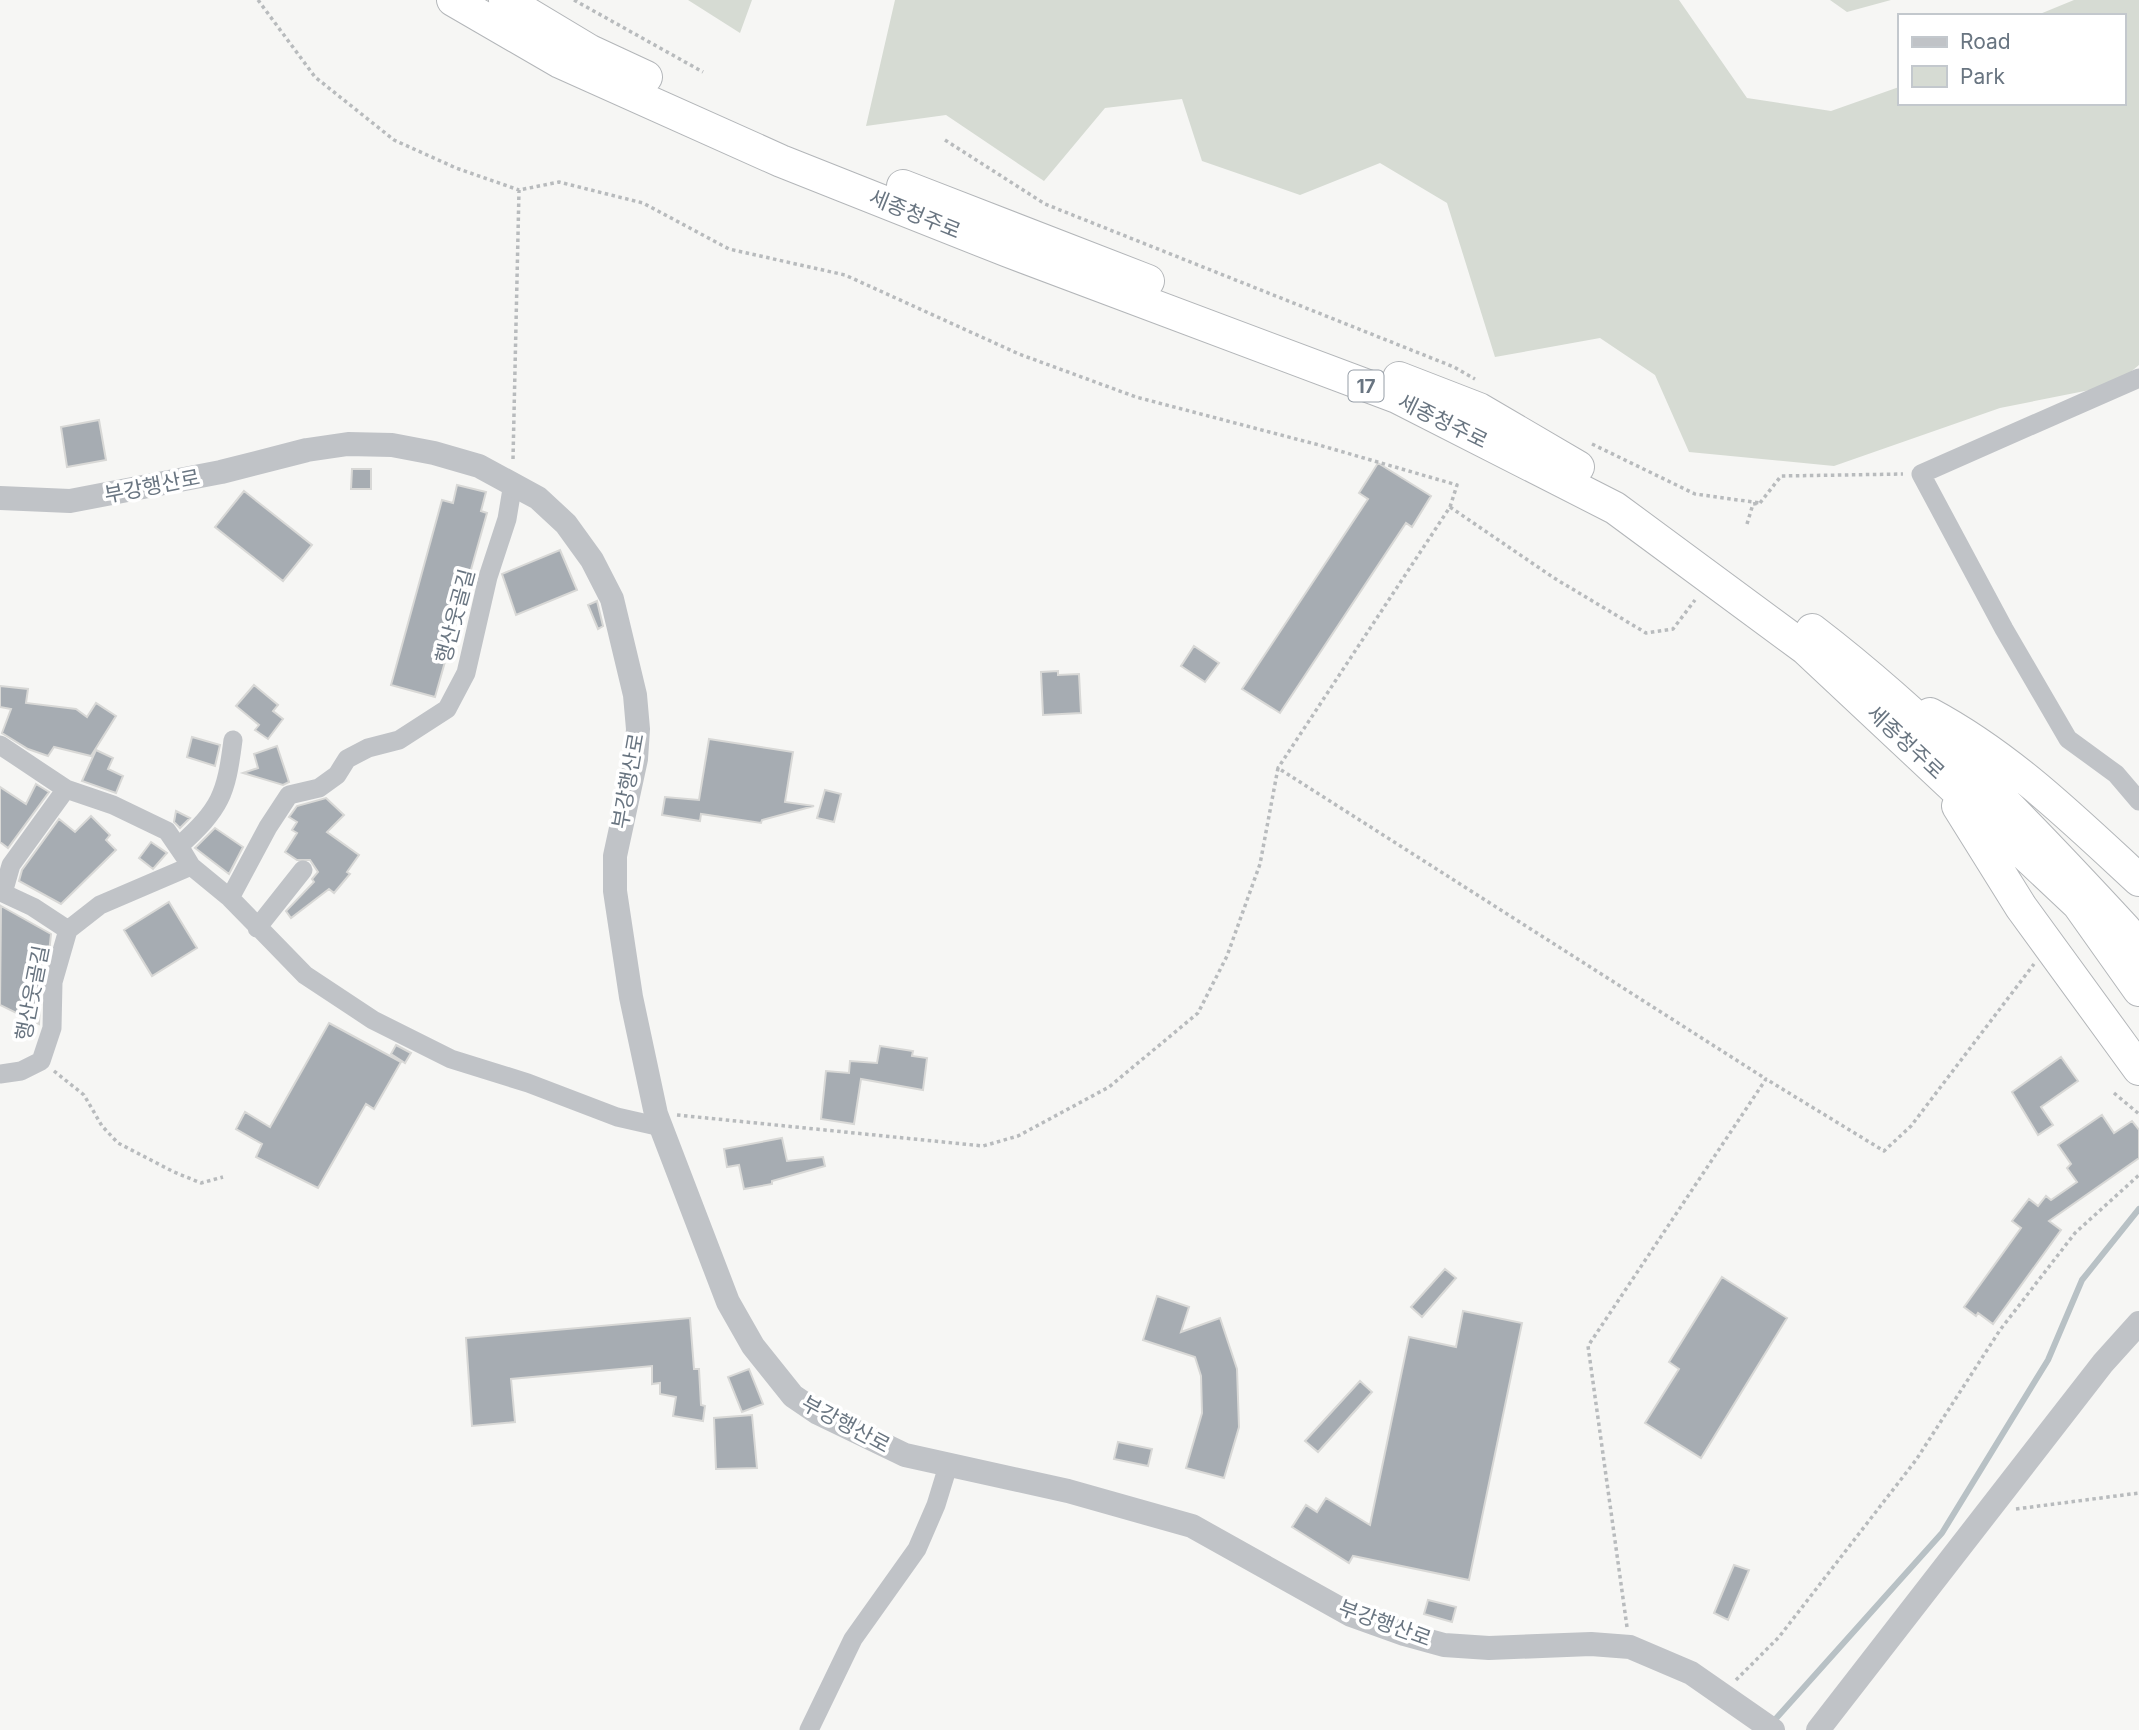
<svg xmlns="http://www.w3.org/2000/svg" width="2139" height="1730" viewBox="0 0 2139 1730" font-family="Inter,'Noto Sans KR',sans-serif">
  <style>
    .green { fill: #d6dbd3 }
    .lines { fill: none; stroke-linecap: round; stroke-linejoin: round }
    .stream { stroke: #b8c1c5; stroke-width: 6 }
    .building { fill: #a6acb2; stroke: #d8d8d6; stroke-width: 2 }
    .trunk-casing { stroke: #b3b6b9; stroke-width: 34 }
    .path { stroke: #b8bbbd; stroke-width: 3.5; stroke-dasharray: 3.5 3.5; stroke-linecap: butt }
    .minor { stroke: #c0c3c7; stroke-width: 19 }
    .tertiary { stroke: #c0c3c7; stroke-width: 24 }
    .trunk { stroke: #fff; stroke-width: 32 }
    .labels { text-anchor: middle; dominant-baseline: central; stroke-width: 7; stroke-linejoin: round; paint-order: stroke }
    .shield { fill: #fff; stroke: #969ea7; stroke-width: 2 }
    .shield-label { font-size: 19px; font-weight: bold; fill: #697581 }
    .street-label { font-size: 21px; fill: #697581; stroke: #fff }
  </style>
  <rect width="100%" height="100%" fill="#f6f6f4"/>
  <!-- green -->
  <path class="green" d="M688 0H752L740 33Z
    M895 0H1679L1747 98 1831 111 1899 87V103H2123V16H2035L2074 0H2139V365L2115 385 2000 408 1834 466 1689 452 1655 375 1600 338 1495 357 1447 203 1380 163 1300 195 1202 161 1182 99 1105 108 1044 181 946 115 866 126Z
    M1830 0H1891L1847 12Z"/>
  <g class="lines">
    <!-- stream -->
    <path class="stream" d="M1772 1723 1942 1533 2048 1360 2082 1280 2139 1209"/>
  </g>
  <!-- building -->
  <path class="building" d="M99 420 106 460 67 467 61 427Z
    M1378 463 1431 496 1412 527 1406 523 1280 713 1242 689 1368 499 1359 493Z
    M352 469H371V489H351Z
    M457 485 486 492 481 511 487 513 435 697 391 685 442 500 453 503Z
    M244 491 312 545 283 581 215 527Z
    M560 550 577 590 516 615 502 574Z
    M597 601 603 626 598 629 588 605Z
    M1194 646 1219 663 1205 682 1181 666Z
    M1058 671V675L1079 674 1081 713 1043 715 1041 672Z
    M254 685 278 705 273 711 283 719 268 739 255 730 259 725 236 706Z
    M0 686 28 689 26 703 76 709 87 717 96 703 116 716 91 756 54 747 48 756 28 749 2 733 11 709 0 707Z
    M192 737 220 745 215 766 187 757Z
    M709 739 793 752 785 802 814 806 762 820 761 823 701 814 700 821 662 815 665 797 699 800Z
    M277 746 289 782 283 785 243 773 258 768 254 754Z
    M96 750 113 758 108 769 123 776 116 793 82 781Z
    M36 784 49 792 8 848 0 842V787L26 804Z
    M825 790 841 794 834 822 817 818Z
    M326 798 344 815 327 832 359 855 347 872 350 874 334 893 329 889 291 918 286 911 314 882 312 879 318 872 310 860H297L285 852 297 833 292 830 297 822 289 817 297 806Z
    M176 811 190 818 180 828 174 822Z
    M91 816 110 835 106 840 116 850 61 904 19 881 22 870 59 819 75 832Z
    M215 828 243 847 229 874 195 848Z
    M151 842 167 853 153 869 139 858Z
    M169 902 197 948 152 976 124 930Z
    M1 906 51 934 49 953 42 952 39 1024 0 1005Z
    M329 1023 401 1062 374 1109 366 1104 318 1188 256 1157 262 1144 236 1129 245 1112 270 1127Z
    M396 1045 411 1053 405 1063 391 1054Z
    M880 1046 913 1051 912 1056 927 1058 923 1090 861 1079 854 1124 821 1119 826 1071 849 1073 850 1061 877 1063Z
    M2061 1057 2078 1081 2041 1107 2053 1125 2038 1135 2012 1092Z
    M2102 1115 2114 1133 2132 1121 2139 1130V1158L2049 1221 2061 1230 1993 1324 1978 1313 1976 1316 1964 1307 2021 1228 2012 1221 2029 1199 2038 1206 2046 1196 2051 1200 2077 1182 2067 1168 2071 1164 2058 1145Z
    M782 1138 787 1161 823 1157 825 1166 772 1181V1184L744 1189 739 1165 727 1167 724 1149Z
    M1445 1269 1456 1278 1422 1317 1411 1307Z
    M1722 1277 1787 1318 1701 1458 1645 1423 1679 1369 1669 1362Z
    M1157 1296 1189 1307 1181 1332 1220 1318 1237 1369 1239 1427 1224 1478 1186 1468 1202 1413 1201 1376 1195 1357 1143 1340Z
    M1463 1311 1522 1323 1469 1580 1353 1556 1349 1563 1292 1527 1306 1505 1317 1512 1326 1498 1370 1525 1409 1337 1456 1347Z
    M690 1318 694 1369H699L701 1405 705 1406 703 1421 673 1416 676 1397 660 1394V1383L652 1384V1366L511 1379 515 1422 472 1426 466 1338Z
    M749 1369 763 1404 742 1412 728 1377Z
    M1360 1381 1372 1392 1318 1452 1305 1441Z
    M752 1415 757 1468 716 1469 714 1418Z
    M1118 1442 1152 1449 1148 1466 1114 1459Z
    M1734 1565 1749 1570 1728 1620 1714 1613Z
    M1428 1600 1456 1607 1452 1622 1424 1614Z"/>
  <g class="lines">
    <!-- trunk casing -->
    <g class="trunk-casing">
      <path id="trunk" d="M453 0 560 62 781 161 1008 251 1397 397 1615 508 1806 649 2078 904 2139 990
        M505 0 590 51 646 77
        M903 186 1148 281
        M1399 378 1479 409 1578 467
        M1812 630C1927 718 2027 823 2125 929L2139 948
        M1930 714C2010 757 2073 819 2139 880
        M1958 806 2021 907 2139 1069"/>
    </g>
    <!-- path -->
    <path class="path" d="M258 0 315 77 394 140 456 168 519 190
      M574 0 703 72
      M945 140 1045 204 1454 367 1475 379
      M1592 444 1695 494 1760 503
      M513 459 519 190 559 182 643 203 729 249 845 275 1019 354 1136 397 1319 445 1457 485 1450 507 1278 768
      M1450 507 1554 578 1646 633 1673 629 1695 600
      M1747 524 1753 504 1760 503 1781 476 1903 474
      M54 1071 84 1095 102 1126 118 1143 174 1172 201 1183 223 1177
      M2114 1093 2139 1114
      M677 1115 983 1146 1018 1136 1109 1087 1198 1013 1227 956 1260 864 1278 768 1766 1079
      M2016 1509 2139 1493
      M1627 1627 1588 1346 1766 1079 1884 1151 1911 1126 2034 964
      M1736 1680 1779 1637 1916 1460 2000 1330 2075 1233 2139 1175"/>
    <!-- minor -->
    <path class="minor" d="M2139 378 1921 474 2004 629 2068 739 2116 774 2139 801
      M0 745 66 789 113 805 167 831 191 866 230 898 305 975 373 1020 451 1059 528 1083 617 1117 661 1127
      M0 892 3 893 11 865 66 789
      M3 893 33 907 68 930
      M230 898 268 827 289 795 319 788 337 775 347 759 368 748 399 740 447 709 466 673 488 577 507 519 513 483
      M257 928 303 870
      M0 1074 21 1071 41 1061 52 1028 53 982 68 930 100 905 191 866 179 846C221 808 226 795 233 740
      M809 1730 853 1639 917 1549 936 1505 948 1466"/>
    <!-- tertiary -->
    <path class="tertiary" d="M0 498 70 501 221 472 307 450 348 444 392 445 434 453 479 466 538 498 566 524 592 560 612 599 635 695 638 729 636 759 615 856V891L631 997 656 1114 728 1302 753 1346 793 1396 818 1413 905 1455 1068 1491 1192 1526 1351 1615 1404 1634 1444 1645 1489 1648 1591 1644 1630 1647 1691 1673 1773 1730
      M1818 1730 2103 1363 2139 1323"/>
    <!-- trunk -->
    <use href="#trunk" class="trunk"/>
  </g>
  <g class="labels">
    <!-- shield labels -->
    <rect class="shield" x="1348.5" y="370.5" width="35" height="31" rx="5"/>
    <g class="shield-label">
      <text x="1366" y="386">17</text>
    </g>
    <!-- street labels -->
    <g class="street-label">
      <text transform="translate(915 214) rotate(22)">세종청주로</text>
      <text transform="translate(1443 421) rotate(26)">세종청주로</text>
      <text transform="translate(152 486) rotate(-11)">부강행산로</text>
      <text transform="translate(455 616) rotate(-75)">행산웃골길</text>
      <text transform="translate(1906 742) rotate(43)">세종청주로</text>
      <text transform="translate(628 781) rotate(-80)">부강행산로</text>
      <text transform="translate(32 993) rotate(-79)">행산웃골길</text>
      <text transform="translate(846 1424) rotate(28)">부강행산로</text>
      <text transform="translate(1385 1623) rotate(20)">부강행산로</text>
    </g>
  </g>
  <!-- legend -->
  <rect x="1898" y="14" width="228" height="91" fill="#ffffff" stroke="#c3c8cd" stroke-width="2"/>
  <rect x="1912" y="37" width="35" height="10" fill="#c0c3c7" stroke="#c3c8cd" stroke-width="2"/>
  <text x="1960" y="49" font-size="21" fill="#697581">Road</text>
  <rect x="1912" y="66" width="35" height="21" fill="#d6dbd3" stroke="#c3c8cd" stroke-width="2"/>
  <text x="1960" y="84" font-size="21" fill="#697581">Park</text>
</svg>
